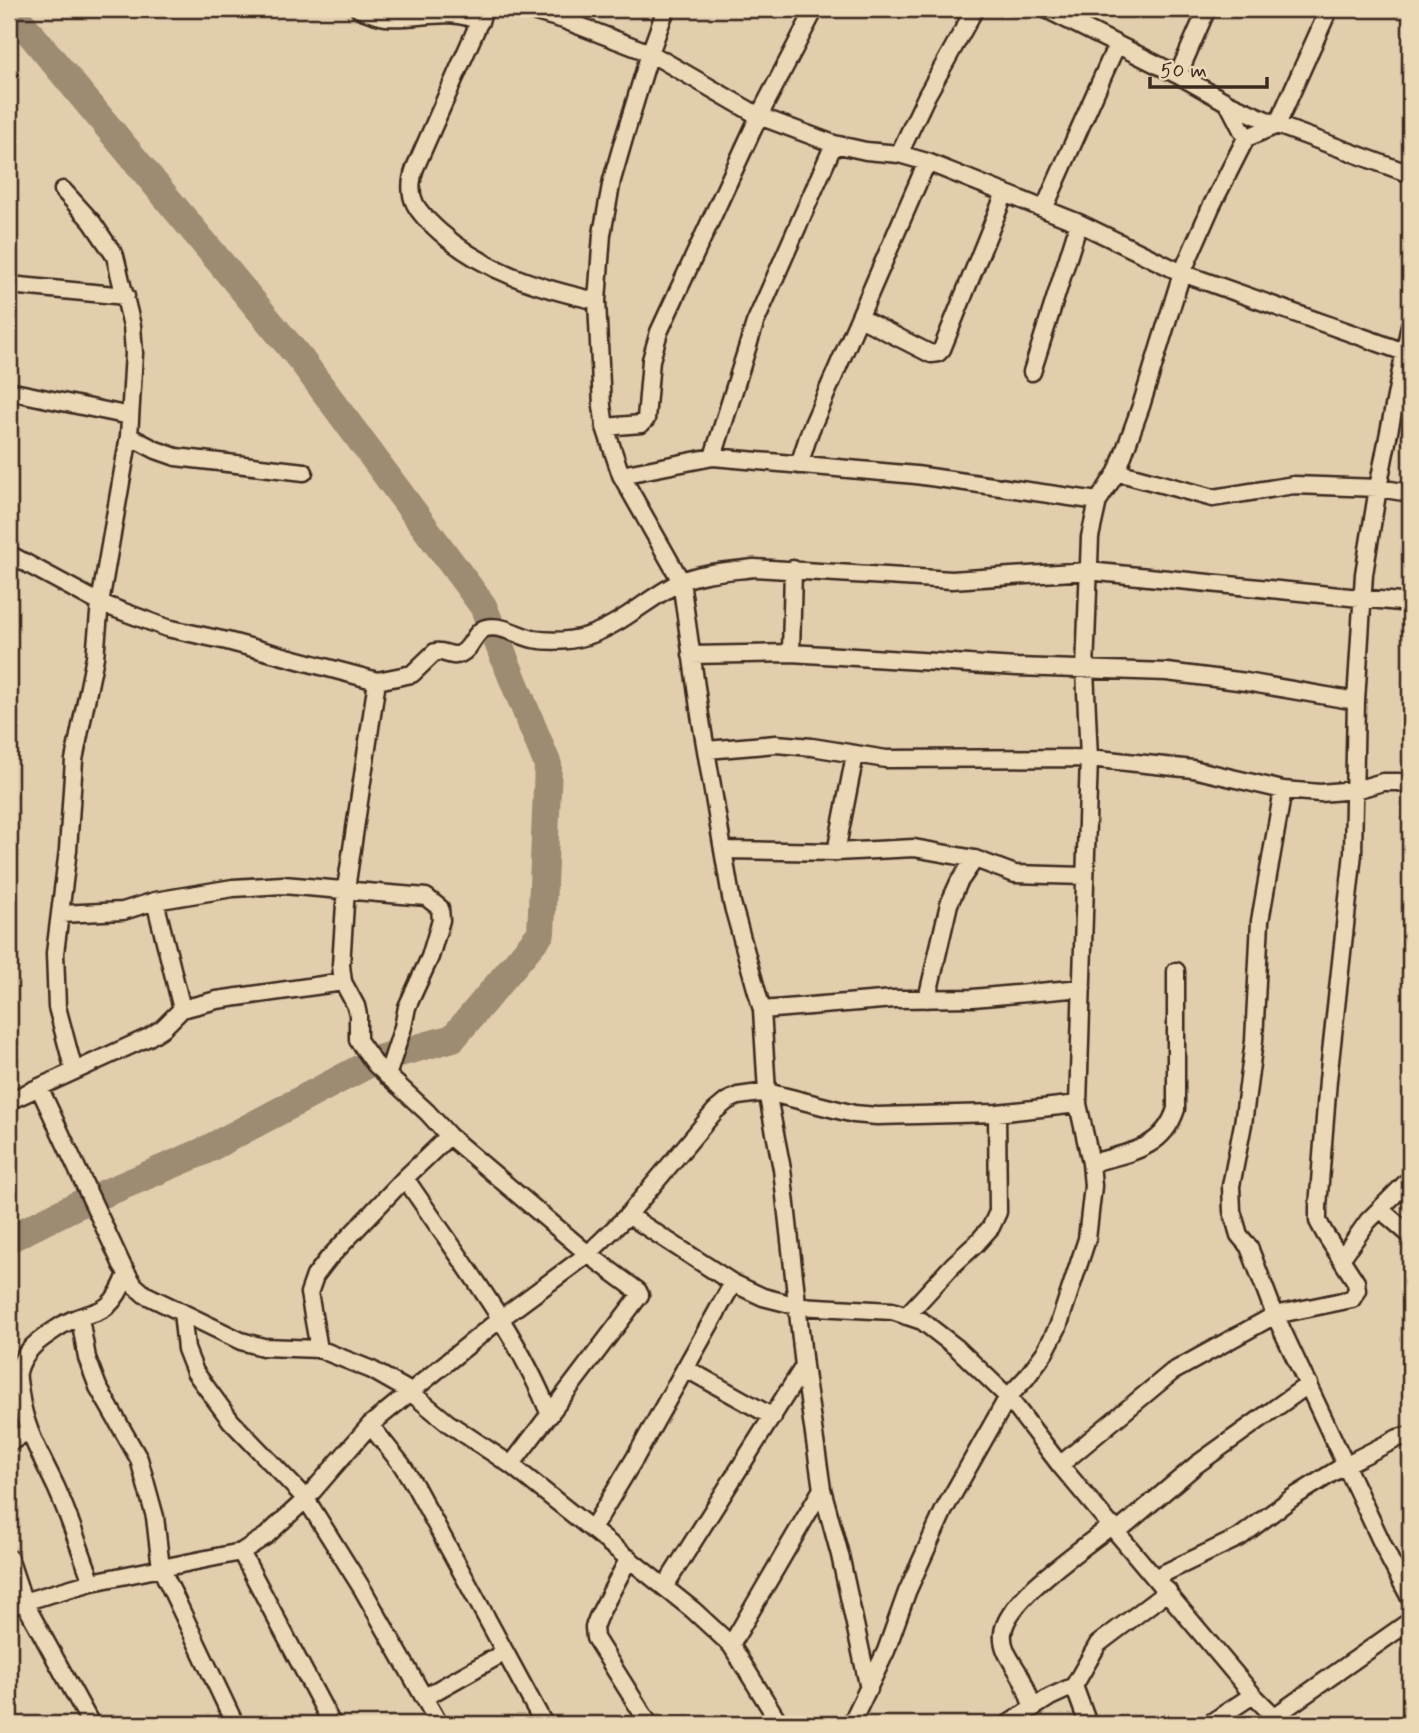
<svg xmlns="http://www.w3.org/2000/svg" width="1419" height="1733" viewBox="0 0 1419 1733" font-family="Mynerve,sans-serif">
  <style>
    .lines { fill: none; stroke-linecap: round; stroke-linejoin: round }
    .river { stroke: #9d8b72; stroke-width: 28 }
    .street-casing { stroke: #3b2a1e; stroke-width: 21 }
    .street { stroke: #ecd8b6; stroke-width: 16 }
  </style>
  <rect width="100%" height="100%" fill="#e2cead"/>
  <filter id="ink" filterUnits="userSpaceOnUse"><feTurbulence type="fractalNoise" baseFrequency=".0143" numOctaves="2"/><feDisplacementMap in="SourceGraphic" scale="14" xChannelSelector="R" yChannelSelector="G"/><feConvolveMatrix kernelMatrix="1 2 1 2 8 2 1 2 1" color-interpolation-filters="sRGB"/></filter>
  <g filter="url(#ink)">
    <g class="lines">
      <!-- river -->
      <path class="river" d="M9 1239 75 1206 202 1152 378 1059 453 1038 541 933 548 765 483 606 302 361 10 9"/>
      <!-- street casing -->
      <g class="street-casing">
        <path id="street" d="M359 9C368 12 377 16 386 17 418 20 450 6 480 22
          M485 9 415 168C404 199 418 212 440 232 485 272 539 288 597 301
          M525 9 564 20 650 53 759 116 834 144 866 151 899 154 927 162 1079 223 1182 273 1410 354
          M666 9 650 53 625 135 612 180 602 234 597 301 602 406 605 427 621 475 681 581 700 715 732 903 762 1010 767 1092 782 1169 804 1366 822 1489 840 1555 869 1689
          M1046 9 1178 75 1228 103 1277 125 1410 174
          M1178 75 1207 9
          M1228 103 1246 138
          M899 154 927 95 975 9
          M63 190 92 222 115 256 132 326 134 353 129 436 100 603 95 657 74 760 68 850 55 953 57 1007 74 1071
          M1044 209 1117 44
          M9 285 126 296
          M860 318 931 354 938 353 942 349 1005 193
          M1032 372 1079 223
          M9 391 130 416
          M605 427 641 424 646 419 651 360 659 332 759 116 815 9
          M129 436 156 450 176 457 304 472
          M713 457 755 323 834 144
          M799 465 810 431 927 162
          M1117 472 1213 498 1294 485 1378 488 1410 493
          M621 475 713 457 916 475 1098 501
          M9 554 100 603 167 628 227 641 377 681 412 674 435 652C444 650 451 658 460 654 472 649 474 631 486 628 501 624 519 636 533 639 550 642 570 641 587 636 621 625 648 598 680 582 701 572 730 571 754 568L952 580 1088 571 1410 603
          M791 653 793 569
          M691 655 791 653 1017 667 1167 672 1246 682 1356 701
          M377 681 346 889 341 965 343 982 356 1006 358 1015V1040L375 1064 427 1112 449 1136 588 1254 638 1291 640 1295 511 1465
          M707 750 776 744 812 747 886 759 1089 758 1193 769 1283 790 1320 793 1355 790 1383 782H1399L1410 785
          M1283 790 1260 921 1254 1041 1243 1124 1231 1186 1232 1211 1239 1235 1249 1247 1275 1315 1390 1560 1410 1598
          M724 850 836 852 914 848 975 859 1015 874 1084 876
          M836 852 855 755
          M155 901 182 1009
          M61 914 123 911 155 901 233 888 283 885 426 897 440 908 441 920 430 957 407 1007 403 1027 387 1076
          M927 999 949 904 959 882 975 859
          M762 1010 894 999 973 998 1082 988
          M39 1087 122 1265 134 1285 144 1294 241 1341 263 1347 319 1349 372 1370 409 1391 448 1423 511 1465 693 1610 731 1645 780 1724
          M9 1101 149 1037 163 1028 182 1009 217 1000 343 982
          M1091 1163C1127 1153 1163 1150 1176 1109V971
          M405 1178C456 1254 516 1329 550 1415
          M1380 1209 1410 1235
          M628 1215 733 1283 763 1297 798 1306 892 1311 922 1321 957 1348 1008 1397 1060 1465 1253 1695 1282 1724
          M1341 1259 1368 1221 1410 1179
          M182 1312 186 1349 195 1372 231 1421 306 1499 363 1590 439 1724
          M906 1316 953 1265 976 1244 991 1227 998 1212 997 1113
          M80 1318 87 1358 98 1387 139 1459 155 1517 161 1568 235 1724
          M319 1349 309 1293 315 1276 328 1259 405 1178 449 1136
          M685 1368 773 1417
          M370 1425 402 1465 415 1486 544 1724
          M9 1443 28 1431
          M1060 1465 1172 1372 1275 1315 1352 1299 1357 1290 1356 1282 1325 1234 1318 1221V1207L1328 1080 1353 853 1356 701 1364 574 1378 488 1410 325
          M592 1529 635 1458 733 1283
          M1117 1532 1196 1465 1309 1384
          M241 1552 332 1724
          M9 1558 23 1600 91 1724
          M629 1558 598 1617 594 1627 595 1638 649 1724
          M1156 1577 1240 1537 1292 1498 1345 1465 1398 1438 1410 1435
          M92 1582C80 1550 70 1518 56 1487 41 1455 24 1428 20 1393 19 1386 17 1378 18 1372 23 1351 39 1340 56 1329 91 1304 107 1326 127 1274
          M665 1586 804 1366
          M9 1606 92 1582 241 1552 266 1536 306 1499 370 1425 500 1319 588 1254 628 1215 715 1111 727 1101 738 1096 767 1092 854 1114 877 1116 997 1113 1078 1104
          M731 1645 822 1489
          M1074 1686 1088 1724
          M425 1697 505 1652
          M1033 1708C1029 1698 1026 1687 1021 1677 1014 1664 1001 1650 1003 1633 1006 1599 1085 1547 1112 1525
          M1275 1716 1410 1621
          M851 1724 886 1651 907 1592 944 1510 1008 1397 1026 1378 1045 1352 1058 1327 1087 1239 1093 1186 1091 1163 1078 1104 1089 758 1085 670 1090 537 1098 501 1117 472 1141 406 1182 273 1211 207 1246 138 1277 125 1329 9
          M1008 1724 1050 1697 1074 1686 1098 1644 1168 1591
          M1209 1724 1253 1695"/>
      </g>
      <!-- street -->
      <use href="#street" class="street"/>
    </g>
  </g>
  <!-- margin -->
  <rect width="1419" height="1733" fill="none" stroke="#ecd8b6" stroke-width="35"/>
  <rect x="18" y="18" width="1384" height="1698" fill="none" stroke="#3b2a1e" stroke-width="2.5" filter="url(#ink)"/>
  <!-- scale -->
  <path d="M1150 77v10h117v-10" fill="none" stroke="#3b2a1e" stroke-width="3.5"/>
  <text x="1160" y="77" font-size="21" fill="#3b2a1e" stroke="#ecd8b6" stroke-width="5" paint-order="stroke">50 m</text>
</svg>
